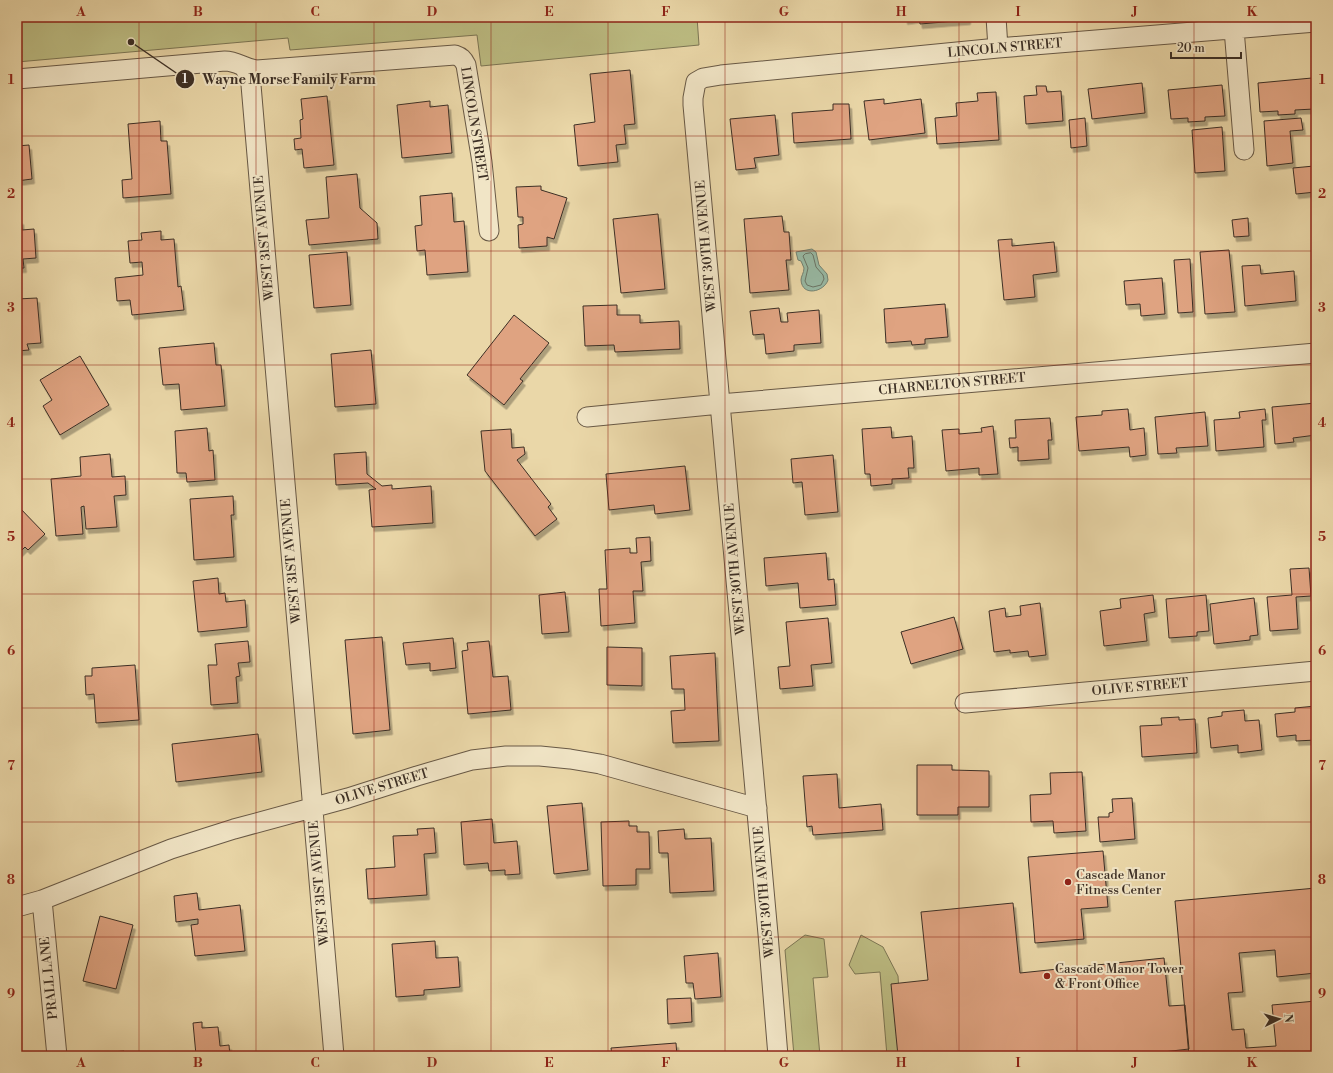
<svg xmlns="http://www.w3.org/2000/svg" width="1333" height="1073" viewBox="0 0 1333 1073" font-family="'Libre Bodoni',serif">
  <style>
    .green { fill: #bdbd83; stroke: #7c7654 }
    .water { fill: #98baa5; stroke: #738272 }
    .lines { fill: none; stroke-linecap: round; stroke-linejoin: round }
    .shore { stroke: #6a7465; stroke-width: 1 }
    .building { fill: #dfa381; stroke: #3c2f25; filter: url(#shadow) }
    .street-casing { stroke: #685946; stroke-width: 21 }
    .street { stroke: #f1e5c6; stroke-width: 19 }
    .grid { fill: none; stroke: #8f2418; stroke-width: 1; stroke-opacity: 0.55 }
    .poi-dot { fill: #8f2418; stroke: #f1e5c6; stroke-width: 1.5 }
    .labels { text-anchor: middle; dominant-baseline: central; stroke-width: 4; stroke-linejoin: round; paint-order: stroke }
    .street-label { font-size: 13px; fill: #3c2f25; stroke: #f1e5c6 }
    .poi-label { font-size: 13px; fill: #3c2f25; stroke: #f1e5c6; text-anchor: start }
    .leader { fill: none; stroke: #3c2f25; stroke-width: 1.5 }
    .callout-dot { fill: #3c2f25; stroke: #f1e5c6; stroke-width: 1.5 }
    .mark-label { font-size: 12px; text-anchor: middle; font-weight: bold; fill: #fff }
    .callout-label { font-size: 14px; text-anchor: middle; font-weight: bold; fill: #3c2f25; stroke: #f1e5c6; stroke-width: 4; stroke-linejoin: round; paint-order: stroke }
    .neatline { fill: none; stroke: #8f2418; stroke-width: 1.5 }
    .grid-label { font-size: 13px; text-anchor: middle; font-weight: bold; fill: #8f2418 }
  </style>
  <defs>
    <filter id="shadow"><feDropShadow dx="2.5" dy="4.5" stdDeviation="0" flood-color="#0004"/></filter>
  </defs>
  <rect width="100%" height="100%" fill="#ead7a8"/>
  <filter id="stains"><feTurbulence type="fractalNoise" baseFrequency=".005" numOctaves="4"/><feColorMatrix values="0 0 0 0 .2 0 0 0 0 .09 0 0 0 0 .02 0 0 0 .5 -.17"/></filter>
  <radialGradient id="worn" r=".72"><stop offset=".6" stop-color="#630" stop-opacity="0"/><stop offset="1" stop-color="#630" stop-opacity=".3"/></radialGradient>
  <!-- green -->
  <path class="green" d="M17 17H697L699 45 481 66 477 35 290 50 288 38 17 62Z
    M805 935 824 939 828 977 813 978 820 1056H794L785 950Z
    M861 935 883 947 898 976 903 1056H887L880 972 855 974 849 965Z"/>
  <!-- water -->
  <path class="water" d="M812 249 816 252 819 265 827 274 828 280C824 292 802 297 801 280 801 276 804 273 804 268L801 261 798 260 796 252Z"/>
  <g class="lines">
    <!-- shore -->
    <path class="shore" d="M811 253 813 255 816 267 823 275 824 279 821 285 813 287 807 285 805 281 808 268 803 256 805 254Z"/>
  </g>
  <!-- building -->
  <path class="building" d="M905 17H968V20L920 24 919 18 905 20Z
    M630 70 635 124 624 125 626 144 616 145 618 162 578 166 574 125 595 122 590 74Z
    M1312 78 1314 109 1295 110V114L1278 115V111L1260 112 1258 83Z
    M1142 83 1145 113 1092 119 1088 89Z
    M1222 85 1225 116 1205 117V121L1188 122V118L1171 119 1168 90Z
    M1036 86H1046L1047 92 1061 91 1063 121 1026 124 1024 96 1037 95Z
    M996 92 999 140 937 144 935 118 957 116 956 103 978 101 977 93Z
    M327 96 334 165 304 168 302 149 295 150 294 139 301 138 300 120 303 119 301 99Z
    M884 99V104L921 99 925 133 869 140 864 101Z
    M430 101V107L448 105 452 153 402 158 397 105Z
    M833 104H849L851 139 794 143 792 113 833 110Z
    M775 115 779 155 754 158 756 168 736 170 730 119Z
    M1085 118 1087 146 1071 148 1069 120Z
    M1301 118 1303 130 1290 131 1293 163 1267 166 1264 121Z
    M160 121 161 141H167L171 194 123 198 122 180 132 179 128 124Z
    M1222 127 1225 171 1195 173 1192 130Z
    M29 145 32 179 17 181V146Z
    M1314 166 1316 192 1296 194 1293 168Z
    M357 174 360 208 377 223 378 239 309 245 306 220 329 218 326 177Z
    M541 186V190L567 198 554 239 547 237V246L519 248 518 225 523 224V217H518L516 187Z
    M452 193 454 222 464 221 468 272 427 275 425 250 417 251 415 226 422 225 420 196Z
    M658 214 665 289 621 293 613 219Z
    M782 216 784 232H789L791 260H786L789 290 750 293 744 219Z
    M1248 218 1249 236 1234 237 1232 220Z
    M17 220H21L22 230 34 229 36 258 23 259 24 268H17Z
    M161 231V240L174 239 178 287 181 286 184 310 132 315 130 300 117 301 115 278 143 275 142 262 130 263 128 241 142 240 141 233Z
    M1012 239V246L1054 242 1057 272 1033 275 1035 297 1004 300 998 240Z
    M1229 250 1235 312 1205 314 1200 252Z
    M347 252 351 305 314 308 309 255Z
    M1190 259 1193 312 1178 313 1174 260Z
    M1260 265 1261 274 1294 271 1296 301 1245 306 1242 266Z
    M1162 278 1165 314 1141 316 1140 304 1126 305 1124 281Z
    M37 298 41 343 27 344 29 350 17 351V299Z
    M945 304 948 337 925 339V344L912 345 911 341 886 343 884 309Z
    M617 305V315H640V323L679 321 680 349 615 352 614 345 585 346 583 306Z
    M779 308 781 322H788L787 313 819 310 821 343 794 345V351L766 354 764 334 753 335 750 311Z
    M514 315 549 343 520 379 523 381 504 405 467 375Z
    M214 343 216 365H221L225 406 181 410 179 384 163 385 159 348Z
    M371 350 376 404 335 407 331 354Z
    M80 356 109 405 60 435 43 406 52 400 40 380Z
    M1316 403V435L1293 438 1294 442 1275 444 1272 407Z
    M1128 409 1130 430 1144 428 1146 455 1130 457 1129 447 1079 451 1076 417 1102 415V411Z
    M1265 409 1266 420H1262L1264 447 1216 451 1214 420 1240 418 1239 412Z
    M1205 412 1208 446 1176 448 1177 453 1158 454 1155 417Z
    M1050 418 1052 440H1048L1049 459 1018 461V447L1010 448 1009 438H1016L1015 420Z
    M993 426 998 474 979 475V468L946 471 942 430 959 429V434L982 432 981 428Z
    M891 427 892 438 912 436 914 468H908L909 478 892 479V484L871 486 870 474H865L862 429Z
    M207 428 209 451 213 450 215 480 187 482 186 473H177L175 431Z
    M511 429 512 448 524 447 525 454 517 460 551 504 548 507 557 519 535 536 485 471 481 431Z
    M366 452 367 474 382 486 392 485V489L431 486 433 523 372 527 369 490 376 489 368 483 336 485 334 454Z
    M110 454 112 477 125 476 126 495 114 496 117 527 86 529 84 506 81 507 83 534 56 536 51 479 81 476 80 457Z
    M833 455 838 512 805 515 802 482 793 483 791 459Z
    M685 466 690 510 655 514 654 505 609 510 606 474Z
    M233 496 234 515H231L234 557 194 560 190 499Z
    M17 505 45 534 28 550 25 547 17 555Z
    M650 537 651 561 641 562 643 591H633L635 623 601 626 599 589H607L605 550 630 548V553H637L636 538Z
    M826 553 828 580 834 579 836 605 800 608 798 583 766 586 764 558Z
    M1309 568 1311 596 1296 597 1298 629 1270 631 1267 597 1292 595 1290 569Z
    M218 578 219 594 225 593 226 602 245 600 247 627 198 632 193 581Z
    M565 592 569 632 542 634 539 595Z
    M1153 595 1155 612 1144 614 1147 641 1104 646 1100 611 1121 608 1120 599Z
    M1206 595 1209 631 1197 632V636L1169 638 1166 599Z
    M1254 598 1258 635 1250 636V640L1214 644 1210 604Z
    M1040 603 1046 655 1029 657 1028 651 1010 653V650L994 652 989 611 1005 608 1006 617 1021 615 1020 606Z
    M954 617 963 649 911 664 901 632Z
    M828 618 832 663 811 665 813 686 780 689 778 667 790 666 786 622Z
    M382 637 390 730 353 734 345 640Z
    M453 638 456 668 430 671V663L406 665 403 643Z
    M248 641 250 662 238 663 240 676 236 677 238 703 211 705 208 665H217L215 644Z
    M489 641 493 677 508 676 511 710 468 714 462 651 468 650 467 643Z
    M607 647 642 648V686L607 685Z
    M715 653 719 741 673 743 671 711 685 710 684 689H672L670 656Z
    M135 665 139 720 96 723 94 694 86 695 85 676H92V668Z
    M1316 706V740L1296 741V735L1277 737 1275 714 1295 712V708Z
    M1244 710 1245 721 1259 720 1262 750 1238 753V745L1211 748 1208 718 1222 716V712Z
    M1179 717V720L1195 719 1197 753 1142 757 1140 726 1162 725 1161 718Z
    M258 734 262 772 176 782 172 744Z
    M917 765H952V770L989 771V807H958V815H917Z
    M1082 772 1086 831 1054 833 1053 821 1031 822 1030 795 1051 794 1050 773Z
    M837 774 839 808 881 804 883 830 813 835 812 826 807 827 803 776Z
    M1132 798 1135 839 1100 842 1098 817H1109V813L1113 812 1112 799Z
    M582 803 588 870 554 874 547 806Z
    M492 819 494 843 517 841 520 874 505 875V870L489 871 488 863 464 865 461 822Z
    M629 821V826H637V832H649L650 869H636V885L603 886 601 822Z
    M434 828 436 853 424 854 427 895 368 899 366 869 395 867 393 836 418 835 417 829Z
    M684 829 685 839 711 838 714 891 670 893 668 853H659L658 831Z
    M1103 851 1108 907 1081 909 1084 939 1035 943 1028 857Z
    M1316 888V973L1277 977 1275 950 1239 953 1243 992 1228 993 1232 1030 1244 1029 1246 1048 1276 1046 1272 1005 1316 1001V1056H1189L1175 901Z
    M197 893 199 910 240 905 245 951 195 956 191 925 198 924V919L176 922 174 896Z
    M1013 903 1020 973 1164 958 1169 1006 1185 1005 1189 1049 1128 1056H898L891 984 928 980 921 912Z
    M100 916 133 925 116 989 83 981Z
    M435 941 436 958 458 957 460 987 424 990V995L396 997 392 944Z
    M718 953 721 997 695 999 693 983H686L684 956Z
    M691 998 692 1022 668 1024 667 999Z
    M202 1022V1028L218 1027 220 1046 229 1045 230 1056H206L205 1054 196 1055 193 1023Z
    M676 1043 677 1056H612L611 1048Z
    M124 1051V1056H89V1054Z"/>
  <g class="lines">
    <!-- street casing -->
    <g class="street-casing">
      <path id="street" d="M996 17 998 48
        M1234 29 1244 150
        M244 67 250 78 251 85 334 1056
        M17 79 225 61C237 61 245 69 257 70L455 55C461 57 463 59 466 65L482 162 489 231
        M587 417 720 404 1316 353
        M965 703 1316 671
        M42 900 57 1056
        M17 907 42 900 171 849 234 829 348 798 417 776 472 760 506 756H540L570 759 600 764 757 808
        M778 1056 768 934 693 105V98L696 82 703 78 721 75 998 48 1316 22"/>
    </g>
    <!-- street -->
    <use href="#street" class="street"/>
  </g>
  <!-- grid -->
  <path class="grid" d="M139 17V1056M256 17V1056M374 17V1056M491 17V1056M608 17V1056M725 17V1056M842 17V1056M959 17V1056M1077 17V1056M1194 17V1056M17 136H1316M17 251H1316M17 365H1316M17 479H1316M17 594H1316M17 708H1316M17 822H1316M17 937H1316"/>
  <!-- markers -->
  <g class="poi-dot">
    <circle cx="1068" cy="882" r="4"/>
    <circle cx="1047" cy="976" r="4"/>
  </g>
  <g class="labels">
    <!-- street labels -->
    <g class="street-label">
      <text transform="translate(1005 48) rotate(-5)">LINCOLN STREET</text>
      <text transform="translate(474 124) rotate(81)">LINCOLN STREET</text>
      <text transform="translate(264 238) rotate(-95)">WEST 31ST AVENUE</text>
      <text transform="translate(706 246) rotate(-95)">WEST 30TH AVENUE</text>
      <text transform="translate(952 384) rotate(-5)">CHARNELTON STREET</text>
      <text transform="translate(291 561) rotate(-95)">WEST 31ST AVENUE</text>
      <text transform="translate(735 569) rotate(-95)">WEST 30TH AVENUE</text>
      <text transform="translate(1140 687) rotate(-5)">OLIVE STREET</text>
      <text transform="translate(382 787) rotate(-17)">OLIVE STREET</text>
      <text transform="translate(319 883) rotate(-95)">WEST 31ST AVENUE</text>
      <text transform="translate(764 892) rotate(-95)">WEST 30TH AVENUE</text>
      <text transform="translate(49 978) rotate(-96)">PRALL LANE</text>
    </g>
    <!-- poi labels -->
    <g class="poi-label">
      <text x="1076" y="875">Cascade Manor<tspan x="1076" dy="15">Fitness Center</tspan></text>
      <text x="1055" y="969">Cascade Manor Tower<tspan x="1055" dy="15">&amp; Front Office</tspan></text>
    </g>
  </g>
  <!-- callouts -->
  <path class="leader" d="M131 42L185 79"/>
  <g class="callout-dot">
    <circle cx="131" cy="42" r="4"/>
    <circle cx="185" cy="79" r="10"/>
  </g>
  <g class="mark-label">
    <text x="185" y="83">1</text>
  </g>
  <g class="callout-label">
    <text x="289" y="84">Wayne Morse Family Farm</text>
  </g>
  <!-- margin -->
  <rect width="1333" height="1073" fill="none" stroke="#ead7a8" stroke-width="44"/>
  <!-- north arrow -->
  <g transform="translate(1279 1019) rotate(85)" stroke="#f1e5c6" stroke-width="3" paint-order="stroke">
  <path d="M0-3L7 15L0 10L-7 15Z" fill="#3c2f25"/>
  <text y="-6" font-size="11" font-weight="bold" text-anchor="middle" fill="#3c2f25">N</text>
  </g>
  <!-- scale -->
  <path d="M1171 52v6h70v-6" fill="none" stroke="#3c2f25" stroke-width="2"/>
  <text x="1177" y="52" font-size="12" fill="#3c2f25" stroke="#f1e5c6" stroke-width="3" paint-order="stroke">20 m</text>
  <rect x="22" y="22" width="1289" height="1029" class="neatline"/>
  <g class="grid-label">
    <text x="81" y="16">A</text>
    <text x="198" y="16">B</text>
    <text x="315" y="16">C</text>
    <text x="432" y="16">D</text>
    <text x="549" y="16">E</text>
    <text x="666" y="16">F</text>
    <text x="784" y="16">G</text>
    <text x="901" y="16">H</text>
    <text x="1018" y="16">I</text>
    <text x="1135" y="16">J</text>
    <text x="1252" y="16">K</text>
    <text x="11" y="84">1</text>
    <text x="1322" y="84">1</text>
    <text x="11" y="198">2</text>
    <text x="1322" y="198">2</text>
    <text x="11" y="312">3</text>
    <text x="1322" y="312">3</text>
    <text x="11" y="427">4</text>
    <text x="1322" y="427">4</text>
    <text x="11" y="541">5</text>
    <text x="1322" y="541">5</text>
    <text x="11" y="655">6</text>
    <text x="1322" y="655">6</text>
    <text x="11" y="770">7</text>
    <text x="1322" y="770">7</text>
    <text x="11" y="884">8</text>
    <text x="1322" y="884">8</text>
    <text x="11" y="998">9</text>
    <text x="1322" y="998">9</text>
    <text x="81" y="1067">A</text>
    <text x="198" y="1067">B</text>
    <text x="315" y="1067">C</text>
    <text x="432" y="1067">D</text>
    <text x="549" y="1067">E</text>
    <text x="666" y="1067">F</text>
    <text x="784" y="1067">G</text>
    <text x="901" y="1067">H</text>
    <text x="1018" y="1067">I</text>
    <text x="1135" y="1067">J</text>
    <text x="1252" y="1067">K</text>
  </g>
  <rect width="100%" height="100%" filter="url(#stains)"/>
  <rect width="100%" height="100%" fill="url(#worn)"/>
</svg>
